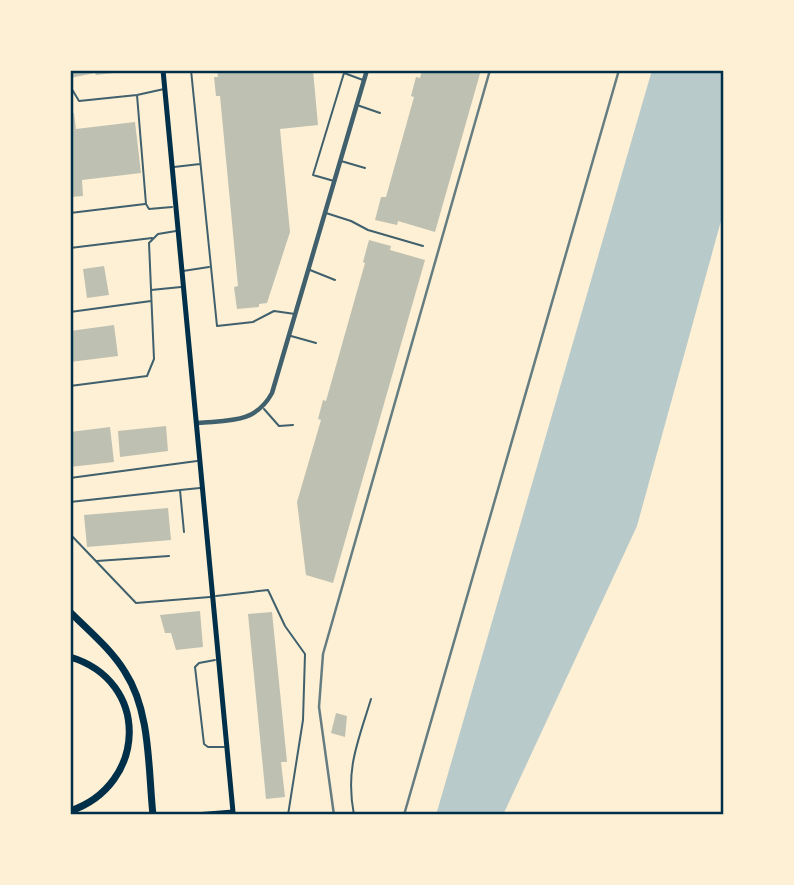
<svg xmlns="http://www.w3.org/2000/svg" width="794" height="885" viewBox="0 0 794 885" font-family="'Nunito Sans',sans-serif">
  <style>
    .green { fill: #b9caca }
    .building { fill: #bec0b2 }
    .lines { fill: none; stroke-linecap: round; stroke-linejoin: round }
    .service { stroke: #3f606c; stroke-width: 2 }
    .tertiary { stroke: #3f606c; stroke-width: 4.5 }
    .secondary { stroke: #003049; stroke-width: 5 }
    .motorway { stroke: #003049; stroke-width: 7 }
    .rail { stroke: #657d81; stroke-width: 2.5 }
    .neatline { fill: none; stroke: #003049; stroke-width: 2.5 }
  </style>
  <rect width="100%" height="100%" fill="#fdf0d5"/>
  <!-- green -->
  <path class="green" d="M652 70H724V210L637 526 503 815H436Z"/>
  <!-- building -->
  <path class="building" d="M70 70H123V72L96 75 95 73 70 78Z
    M217 70H313L318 125 280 129 290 232 267 303 259 304V307L237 309 234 287 238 286 220 96H216L214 77H218Z
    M422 70H481L435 232 398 221 397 225 375 220 381 197H386L414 97 411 96 416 77 420 78Z
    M74 113 76 129 135 122 141 173 82 180 83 196 70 197V114Z
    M369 240 391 246 390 250 425 260 333 583 306 575 297 502 321 420 318 419 323 400 326 401 365 263 363 262Z
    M104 266 109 295 87 298 83 269Z
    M114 325 118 356 70 362V331Z
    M166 426 168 451 120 457 118 431Z
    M110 427 114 462 70 467V432Z
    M168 508 171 540 87 547 84 515Z
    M200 611 203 647 176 650 171 633H165L160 615Z
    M272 612 287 762H281L285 797 266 799 248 614Z
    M336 713 347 716 345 737 331 733Z"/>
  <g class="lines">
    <!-- service -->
    <path class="service" d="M191 70 217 326 253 322 274 311 295 314
      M345 70 344 73 363 80
      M70 86 79 101 137 95 164 89
      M137 95 146 204 149 209 172 207
      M357 105 380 113
      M341 161 365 168
      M174 167 200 164
      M334 181 313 175 344 73
      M70 213 145 204
      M326 213 351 221 368 230 423 246
      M70 248 152 238
      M310 270 335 280
      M183 271 209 267
      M151 289 149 243 158 234 176 231
      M70 312 151 301
      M291 336 316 343
      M70 386 147 376 154 359 151 290 181 287
      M264 409 279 426 293 425
      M70 478 197 461
      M70 502 180 490
      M184 532 180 490 200 488
      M70 534 136 603 210 597
      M97 561 169 556
      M216 596 268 590 285 626 305 654 303 720 288 815
      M215 660 199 663 195 667 204 744 208 747H224
      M354 815C345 769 358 742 371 699"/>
    <!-- tertiary -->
    <path class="tertiary" d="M198 423C229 420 255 424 272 393L367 70"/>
    <!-- secondary -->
    <path class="secondary" d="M163 70 233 812 195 815"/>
    <!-- motorway -->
    <path class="motorway" d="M70 612C89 631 111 649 125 672 151 712 148 769 153 815
      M70 657C151 681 147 785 70 811"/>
    <!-- rail -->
    <path class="rail" d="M334 815 319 707 323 654 490 70
      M404 815 619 70"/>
  </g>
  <!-- border -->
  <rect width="794" height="885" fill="none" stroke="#fdf0d5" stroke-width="144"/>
  <rect x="72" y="72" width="650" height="741" class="neatline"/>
</svg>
